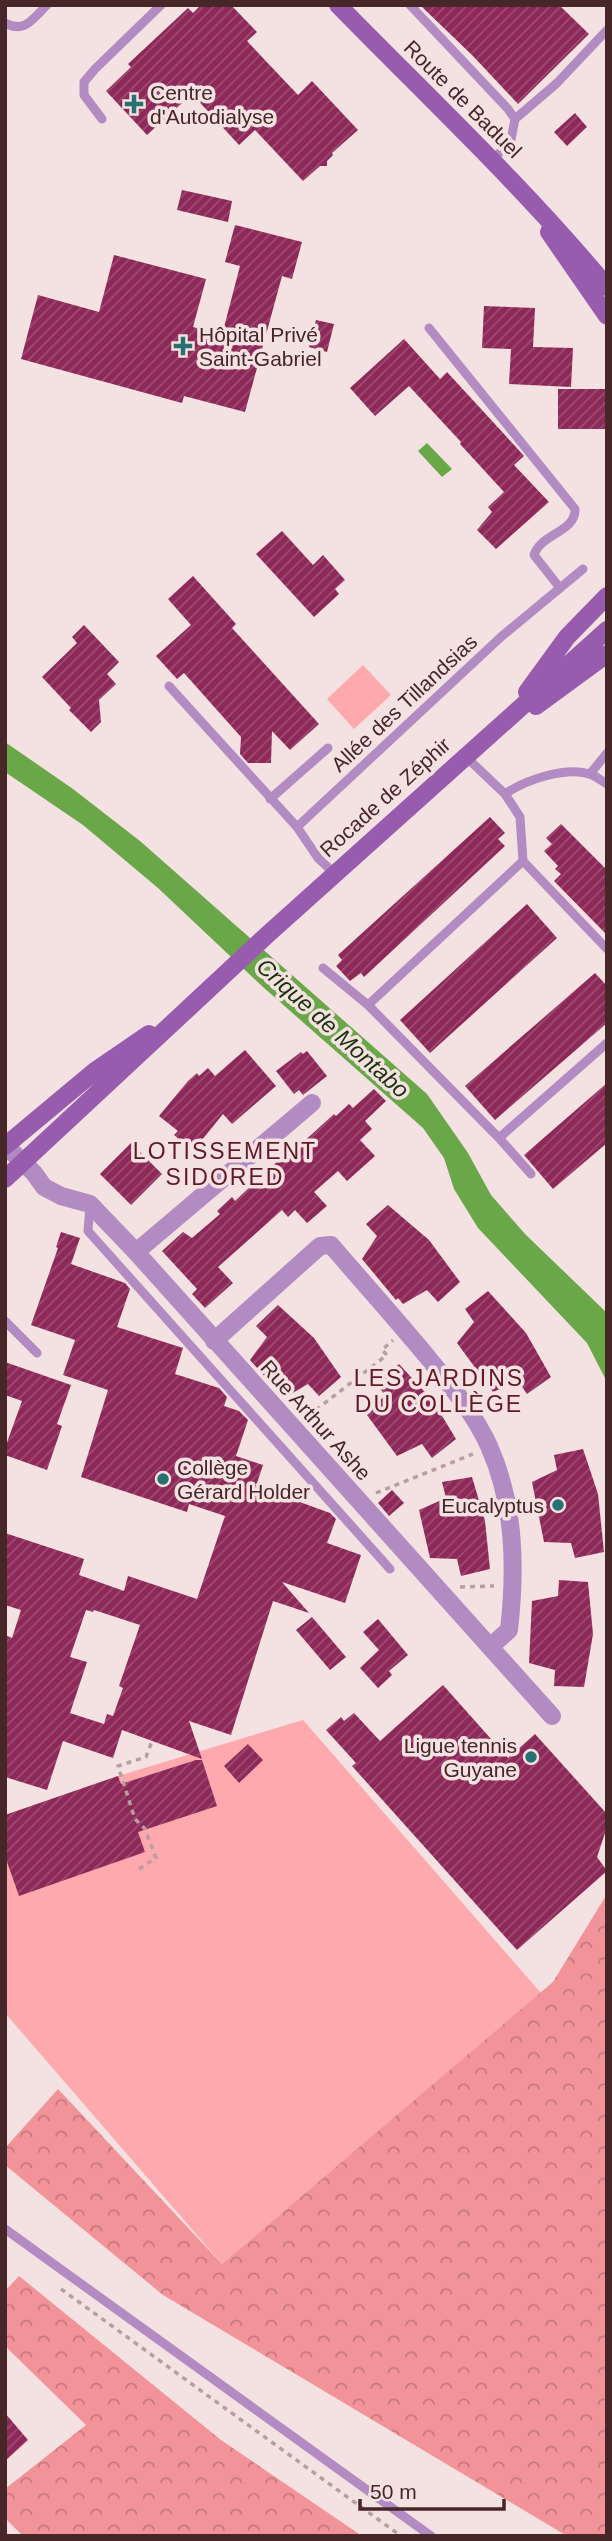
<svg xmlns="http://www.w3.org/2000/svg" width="612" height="2541" viewBox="0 0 612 2541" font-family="Helvetica,sans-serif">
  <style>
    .grass { fill: #fda9ad }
    .forest { fill: url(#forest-crowns) }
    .water { fill: #69a748 }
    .building { fill: url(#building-hatch); fill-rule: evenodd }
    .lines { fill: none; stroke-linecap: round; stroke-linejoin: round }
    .path { stroke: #b79fa0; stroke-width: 3.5; stroke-dasharray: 5 5; stroke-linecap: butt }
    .lane { stroke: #b38bc3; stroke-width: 9 }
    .street { stroke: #b38bc3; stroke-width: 18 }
    .secondary { stroke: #985caf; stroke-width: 18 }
    .poi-dot { fill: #277172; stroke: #f4e1e2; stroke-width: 2.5 }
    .labels { text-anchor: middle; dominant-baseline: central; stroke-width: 7; stroke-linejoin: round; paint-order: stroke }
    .poi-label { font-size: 21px; fill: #472628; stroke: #f4e1e2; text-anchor: start }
    .street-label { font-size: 21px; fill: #472628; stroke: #f4e1e2 }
    .water-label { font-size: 23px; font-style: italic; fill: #19320b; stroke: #f4e1e2 }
    .neighbourhood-label { font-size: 23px; letter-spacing: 2px; fill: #611a25; stroke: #f4e1e2 }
  </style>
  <defs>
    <pattern id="forest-crowns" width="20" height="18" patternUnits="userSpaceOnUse" patternTransform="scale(1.75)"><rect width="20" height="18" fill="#f29399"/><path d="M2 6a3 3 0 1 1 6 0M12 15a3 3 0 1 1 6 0" fill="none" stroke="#c6787d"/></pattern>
    <pattern id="building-hatch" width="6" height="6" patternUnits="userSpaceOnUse" patternTransform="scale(1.75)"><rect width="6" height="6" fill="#8e2858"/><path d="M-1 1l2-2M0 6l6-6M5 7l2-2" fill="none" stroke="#9c4e72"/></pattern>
  </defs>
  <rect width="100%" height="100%" fill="#f4e1e2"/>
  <!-- grass -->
  <path class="grass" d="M363 665 391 695 354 729 327 699Z
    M303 1720 541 1993 222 2264 5 2013V1815L118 1776Z"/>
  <!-- forest -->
  <path class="forest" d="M607 1894V2536H567L163 2295 5 2165V2148L58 2089 222 2264 553 1982Z
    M19 2276 221 2440 362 2536H23L5 2518V2489L86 2425 5 2346V2291Z"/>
  <!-- water -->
  <path class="water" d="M427 443 452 469 442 477 418 451Z
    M5 742 73 789 140 841 427 1094 468 1153 491 1195 525 1234 607 1313V1382L587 1343 478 1228 454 1189 444 1158 423 1128 263 987 158 888 83 825 5 772Z"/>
  <!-- building -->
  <path class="building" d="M201 5H231L257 32 247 41 298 95 312 81 358 130 332 153 333 155 327 161V166H320L303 181 255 130 239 145 192 94 147 135 106 91 131 67 128 64 188 8 193 13Z
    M420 5H559L589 34 518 104 473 56Z
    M575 113 587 127 567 146 554 132Z
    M182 190 232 201 228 222 177 210Z
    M235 225 302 242 292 279 282 276 245 412 184 396 182 403 21 359 38 295 99 312 114 255 206 279 193 327 222 335 240 266 225 262Z
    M484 306 535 308 533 347 573 348 571 387 509 384 511 349 482 348Z
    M316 320 334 324 327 352 309 347Z
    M404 339 440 379 447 372 515 446 524 456 514 465 549 502 496 549 477 530 492 512 488 507 504 492 460 444 461 442 409 386 375 416 350 388Z
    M558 389H607V429H558Z
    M282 531 313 565 323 555 345 580 335 589 339 594 314 617 256 554Z
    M193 576 236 624 232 628 319 724 290 750 272 731 271 763H248L240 754 241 737 184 673 177 679 156 656 191 625 168 599Z
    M84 625 119 662 107 674 116 684 99 700 101 722 91 732 69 710 71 708 42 677 77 643 72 637Z
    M490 817 505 833 498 839 505 846 364 977 361 973 350 981 336 966 342 960 338 955Z
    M561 824 607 870V935L554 881 561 874 555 869 558 866 544 851 552 844 546 838Z
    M527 904 557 938 430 1053 400 1020Z
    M595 973 607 986V1023L495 1120 465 1086Z
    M245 1050 276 1086 232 1124 223 1114 197 1146 193 1143 189 1147 174 1135 178 1131 159 1116 188 1081 197 1073 199 1076 208 1068 215 1076Z
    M307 1051 327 1076 303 1095 299 1090 294 1094 276 1071 301 1052 303 1054Z
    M607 1083V1143L553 1189 524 1155Z
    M374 1089 386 1101 365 1121 372 1129 360 1140 375 1156 347 1181 338 1171 314 1192 327 1206 307 1223 295 1210 288 1217 282 1210 218 1267 233 1283 205 1308 192 1294 197 1289 162 1251 183 1232 192 1238 220 1214 217 1211 232 1197 235 1201 298 1142 300 1145 334 1114 336 1116 349 1104 353 1108Z
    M131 1143 162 1174 131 1205 100 1174Z
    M388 1205 429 1240 460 1282 438 1302 427 1290 403 1304 398 1298 396 1300 362 1259 377 1236 366 1224Z
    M61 1232 80 1238 71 1264 125 1283 130 1289 117 1327 183 1348 175 1374 219 1388 227 1397 224 1406 239 1411 248 1420 236 1456 263 1465 256 1486 330 1513 336 1519 327 1543 361 1555 345 1603 282 1582 309 1613 273 1601 231 1735 189 1721 202 1759 122 1730 113 1758 63 1741 47 1790 5 1777V1635L12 1638 21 1610 5 1605V1533L84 1559 79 1575 124 1591 128 1576 197 1599 225 1516 189 1504 187 1512 81 1477 108 1390 63 1375 75 1340 31 1325 58 1248 56 1247ZM86 1610 93 1612 94 1610 140 1625 119 1686 123 1688 113 1716 107 1714 104 1724 70 1713 87 1662 70 1657Z
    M488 1291 526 1333 551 1377 527 1394 518 1381 493 1392 457 1343 474 1322 465 1309Z
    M278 1305 314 1338 341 1377 319 1396 308 1384 284 1398 250 1360 267 1337 256 1326Z
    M5 1362 71 1385 57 1424 62 1426 47 1470 5 1455V1448L22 1401 5 1395Z
    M399 1364 433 1401 456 1439 432 1458 422 1444 397 1456 367 1415 385 1395 375 1382Z
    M583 1449 598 1494 604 1552 575 1558 571 1543 544 1542 532 1482 557 1470 554 1455Z
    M472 1477 485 1521 490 1569 461 1576 457 1559 430 1558 419 1510 446 1498 442 1482Z
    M392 1490 404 1503 389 1516 378 1503Z
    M559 1580 588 1582 593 1634 584 1687 554 1686 555 1670 529 1663 532 1601 558 1596Z
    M312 1617 346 1657 330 1670 296 1630Z
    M378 1619 408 1655 389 1671 392 1675 378 1688 360 1668 379 1650 363 1632Z
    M443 1685 508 1758 535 1734 607 1814V1827L597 1857 607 1871 517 1950 352 1766 356 1763 326 1730 341 1717 344 1721 354 1713 380 1741Z
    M248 1744 263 1760 239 1783 224 1766Z
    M196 1760H202L217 1806 138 1832 145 1852 19 1896 5 1856V1815L118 1776 121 1784Z
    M5 2413 28 2440 5 2461Z"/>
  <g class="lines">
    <!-- path -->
    <path class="path" d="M308 1416 387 1355 382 1350 393 1340
      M376 1493 473 1454
      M460 1587 494 1586
      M139 1869 156 1858 145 1829 135 1819 118 1766 146 1757 152 1741
      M61 2289 401 2536"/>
    <!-- lane -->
    <path class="lane" d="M410 5 508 109 515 119 511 140 492 161
      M5 23C25 34 33 18 47 5
      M102 119 84 95V82L95 69 161 5
      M515 119 557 83 607 30
      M429 328 575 509C576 532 540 534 534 555L560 588
      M169 686 297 827
      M465 756 505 794 520 817 523 861 607 949
      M590 774 607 753
      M505 794C525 780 568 765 592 775 597 777 602 781 607 784
      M270 799 328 748
      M523 861 368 1005 499 1138 607 1043
      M335 874 318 858 297 827 502 636 583 569
      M323 968 368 1005
      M499 1138 531 1174
      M90 1205 88 1231 390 1569
      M5 1321 37 1353
      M5 2229 431 2536"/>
    <!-- street -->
    <path class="street" d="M6 1146 34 1173 44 1187 61 1196 90 1204 136 1252 552 1716
      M136 1252 312 1103
      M214 1341 320 1246 331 1245C362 1281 394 1317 425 1354 449 1384 473 1411 489 1446 515 1505 516 1568 509 1630L490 1647"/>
    <!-- secondary -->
    <path class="secondary" d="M338 5C429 98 524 187 607 287
      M549 232 607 316
      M527 692 567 637 607 596
      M536 706 607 654
      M5 1146 95 1071 149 1034
      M5 1179 267 935 607 630"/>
  </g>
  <!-- markers -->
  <g class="poi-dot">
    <path d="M130.5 93.5h7v7h7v7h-7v7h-7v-7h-7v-7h7z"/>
    <path d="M179.5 335.5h7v7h7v7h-7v7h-7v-7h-7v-7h7z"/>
    <circle cx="163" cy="1479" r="7"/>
    <circle cx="558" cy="1505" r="7"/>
    <circle cx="531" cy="1757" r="7"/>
  </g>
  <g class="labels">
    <!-- poi labels -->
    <g class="poi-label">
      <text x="150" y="92">Centre<tspan x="150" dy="24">d'Autodialyse</tspan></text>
      <text x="199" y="334">Hôpital Privé<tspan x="199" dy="24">Saint-Gabriel</tspan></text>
      <text x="177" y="1467">Collège<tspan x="177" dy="24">Gérard Holder</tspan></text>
      <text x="544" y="1505" text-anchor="end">Eucalyptus</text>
      <text x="517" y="1745" text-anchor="end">Ligue tennis<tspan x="517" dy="24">Guyane</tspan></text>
    </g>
    <!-- street labels -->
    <g class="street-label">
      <text transform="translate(463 99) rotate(45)">Route de Baduel</text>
      <text transform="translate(404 703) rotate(-43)">Allée des Tillandsias</text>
      <text transform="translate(385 797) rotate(-42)">Rocade de Zéphir</text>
      <text transform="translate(316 1420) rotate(48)">Rue Arthur Ashe</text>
    </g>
    <!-- water labels -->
    <g class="water-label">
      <text transform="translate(333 1028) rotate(42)">Crique de Montabo</text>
    </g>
    <!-- neighbourhood labels -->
    <g class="neighbourhood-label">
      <text x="225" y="1151">LOTISSEMENT<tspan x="225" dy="26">SIDORED</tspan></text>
      <text x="439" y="1378">LES JARDINS<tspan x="439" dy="26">DU COLLÈGE</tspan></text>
    </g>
  </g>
  <!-- border -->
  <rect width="612" height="2541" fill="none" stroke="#472628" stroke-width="14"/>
  <!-- scale -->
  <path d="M360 2499v10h144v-10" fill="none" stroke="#472628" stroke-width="3.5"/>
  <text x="370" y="2499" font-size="21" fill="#472628" stroke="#f4e1e2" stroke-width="5" paint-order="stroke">50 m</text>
</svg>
